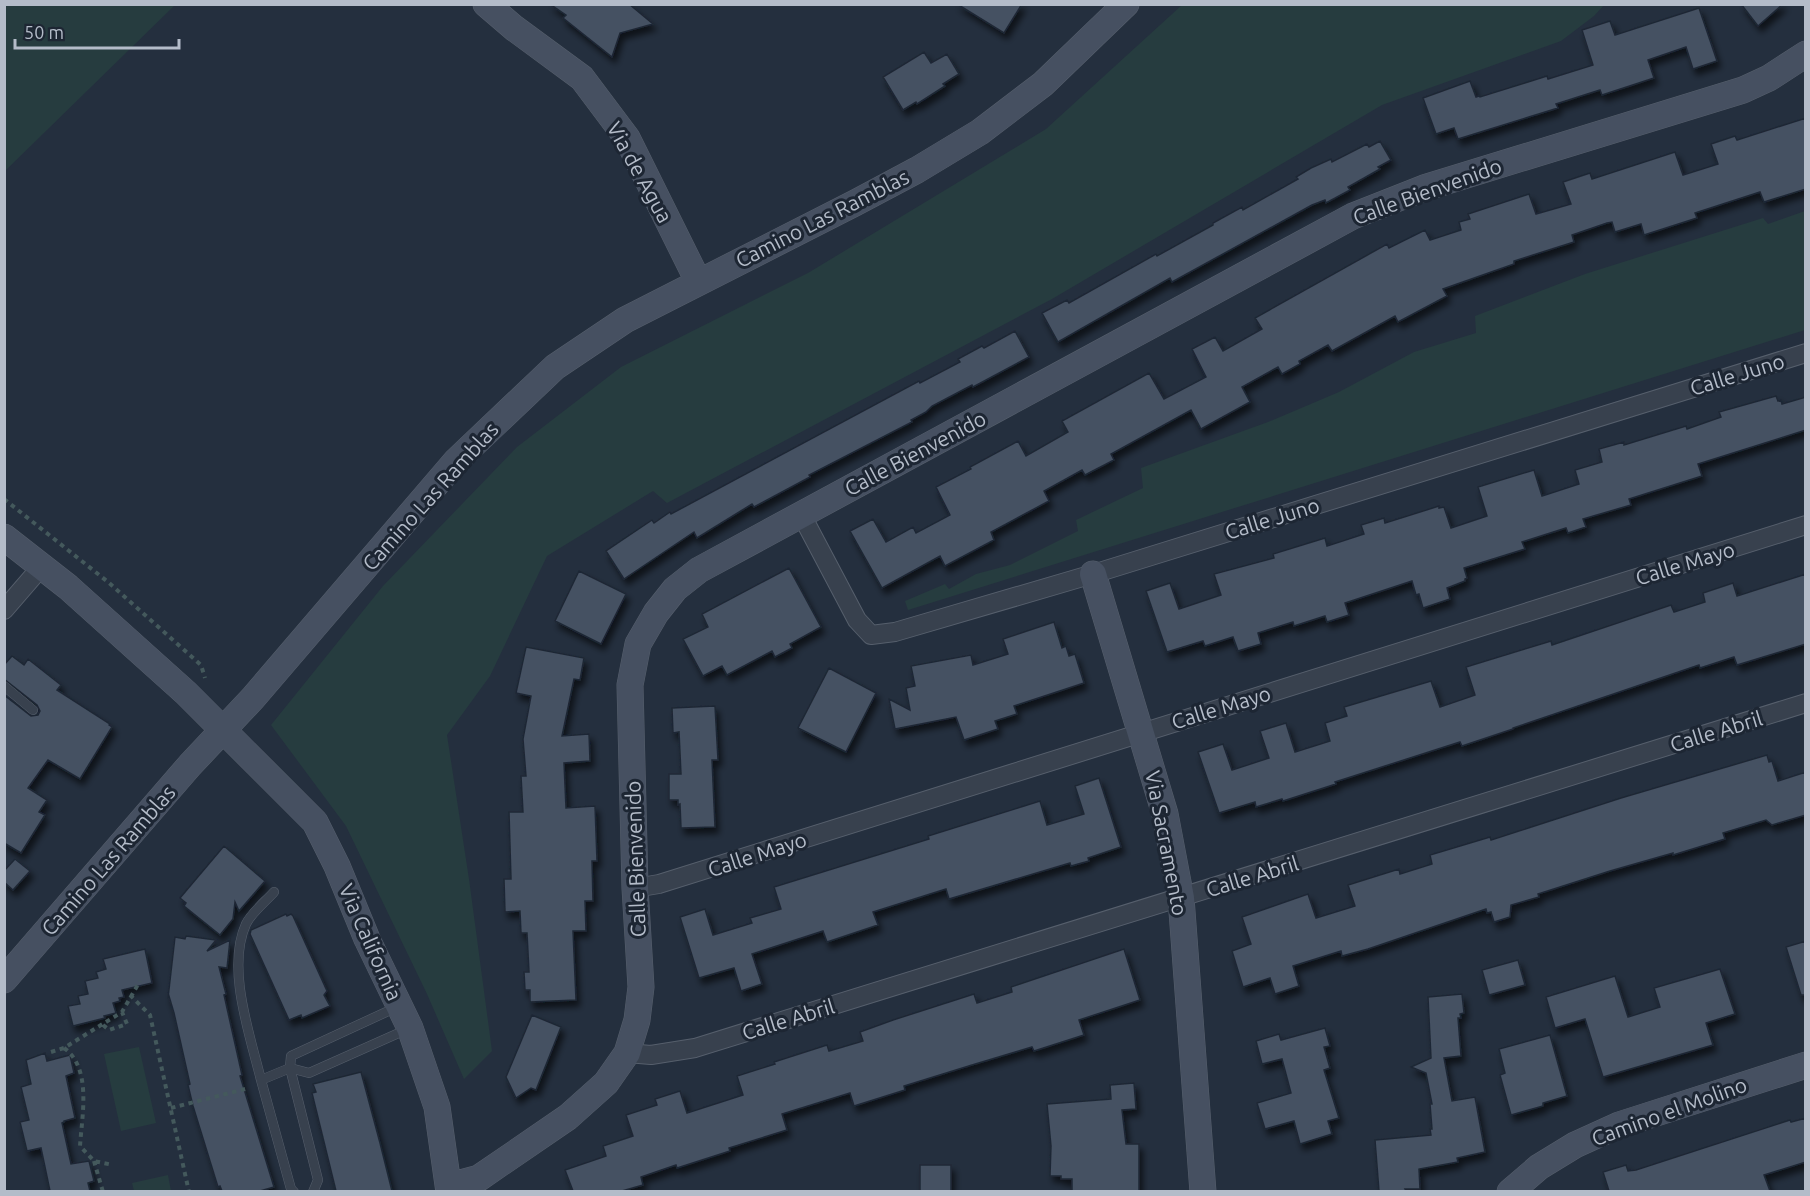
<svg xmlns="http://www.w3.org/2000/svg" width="1810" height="1196" viewBox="0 0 1810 1196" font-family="Ubuntu,sans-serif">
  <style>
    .green { fill: #263c3f }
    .building { fill: #455162; stroke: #1f2835; stroke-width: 1.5; filter: url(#shadow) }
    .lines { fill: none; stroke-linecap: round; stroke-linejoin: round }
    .lane-casing { stroke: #565f6c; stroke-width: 10 }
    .street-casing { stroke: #565f6c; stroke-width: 20 }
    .secondary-casing { stroke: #565f6c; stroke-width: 27 }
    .path { stroke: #44595c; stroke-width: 4; stroke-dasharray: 4.5 4.5; stroke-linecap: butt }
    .lane { stroke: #38414e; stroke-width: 9 }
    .street { stroke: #38414e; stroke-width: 18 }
    .secondary { stroke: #465061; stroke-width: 26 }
    .labels { text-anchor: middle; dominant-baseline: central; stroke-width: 6; stroke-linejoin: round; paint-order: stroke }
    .street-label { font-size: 21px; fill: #b4bcc9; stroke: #1d2633 }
  </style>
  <defs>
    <filter id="shadow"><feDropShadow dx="3.5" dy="6" stdDeviation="3" flood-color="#0009"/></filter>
  </defs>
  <rect width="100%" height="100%" fill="#242f3e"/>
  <!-- green -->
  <path class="green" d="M5 4H175V5L5 171Z
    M1182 5H1604L1594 16 1561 41 1382 105 1052 299 667 503 653 491 547 556 490 676 447 735 469 879 492 1051 464 1079 427 994 346 826 271 725 383 586 517 447 621 367 808 273 1046 129Z
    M1805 211V330L908 610 905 601 945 584 949 589 976 574 1010 565 1078 531 1076 520 1143 488 1141 468 1268 422 1339 392 1414 352 1476 333 1475 316 1585 274 1763 218 1768 224Z
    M139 1047 156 1123 121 1131 104 1054Z
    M168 1175 171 1191H134L132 1183Z"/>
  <!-- building -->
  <path class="building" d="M550 4H629L653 24 620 33 612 57 563 18 566 15Z
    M957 4H1022L1004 33Z
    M1741 4H1783L1758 26Z
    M1699 8 1717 61 1693 69 1686 47 1648 60 1654 78 1602 95 1600 90 1556 104 1558 108 1458 139 1454 128 1436 134 1423 98 1470 81 1476 97 1479 96 1480 97 1547 76 1548 79 1593 65 1582 30 1610 21 1615 35Z
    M924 52 931 63 947 54 959 74 943 84 945 86 917 104 916 102 903 110 883 77Z
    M1806 118V189L1764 202 1760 192 1695 213 1697 218 1644 235 1641 224 1615 232 1612 222 1607 223 1572 235 1574 242 1514 261V264L1443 289 1447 296 1398 322 1395 316 1332 351 1328 345 1299 361 1300 364 1282 374 1278 367 1242 387 1250 402 1201 429 1191 410 1111 454 1114 460 1085 475 1082 470 1044 491 1049 501 991 532 994 540 945 566 940 556 882 588 850 531 873 519 886 542 913 527 916 533 950 515 936 487 971 469 970 467 1018 441 1026 456 1068 432 1062 421 1149 373 1164 399 1206 377 1192 349 1215 337 1223 351 1262 329 1255 318 1387 244 1389 248 1425 230 1430 240 1461 230 1459 222 1470 219 1468 214 1529 194 1536 214 1571 204 1563 182 1590 173 1592 179 1675 152 1683 175 1718 164 1711 144 1735 136 1737 140Z
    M1380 141 1391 160 1378 167 1380 169 1348 187 1350 190 1326 203 1325 200 1312 205 1172 282 1170 278 1058 342 1042 313 1067 300 1069 303 1156 254 1157 256 1213 225V223L1242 207 1243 210 1298 179 1296 177 1311 168 1331 159 1332 162 1367 144 1369 147Z
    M1015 331 1029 357 973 387 972 385 932 406 926 412 911 420 912 422 809 475 810 477 754 507 752 504 697 538 694 532 624 579 606 551 652 520 654 523 670 512 671 514 919 381 920 383 960 362 958 359 982 346 984 348Z
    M1776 396 1778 401 1781 400 1782 404 1806 397V430L1698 464 1702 476 1629 499 1631 505 1583 519 1586 527 1568 533 1566 528 1522 542 1525 549 1464 568 1467 578 1465 579V581L1447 588 1450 599 1423 608 1419 594 1416 595 1412 581 1345 603 1349 615 1327 622 1325 616 1294 626 1293 622 1258 633 1261 644 1238 651 1233 637 1205 646 1203 641 1167 652 1146 591 1170 583 1179 609 1221 595 1214 574 1274 558 1273 554 1325 538 1327 546 1364 534 1361 525 1384 518 1385 523 1439 506V508L1444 507 1451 528 1487 516 1478 487 1534 470 1542 496 1579 484 1575 470 1602 462 1599 449 1624 442V445L1686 426 1687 429 1721 417 1719 412Z
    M789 568 821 627 790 644 792 648 775 657 772 651 727 675 722 666 703 676 683 639 708 627 702 614Z
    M579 571 626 594 601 644 555 621Z
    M1806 574V644L1737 665 1734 657 1700 668 1699 665 1513 728V729L1462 746 1460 742 1335 782 1336 784 1283 801 1282 799 1256 807 1255 802 1219 813 1198 752 1223 744 1232 770 1269 758 1260 731 1286 723 1295 752 1330 741 1325 723 1347 716 1344 707 1431 681 1440 707 1475 695 1466 667 1551 641 1552 645 1671 605 1674 612 1705 602 1703 593 1733 583 1737 596Z
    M1054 622 1062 648 1066 646 1069 656 1075 654 1084 683 1014 706 1017 714 995 721 998 729 964 740 956 717 895 729 889 699 910 710 906 688 915 686 911 666 971 655 973 665 1008 654 1003 639Z
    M526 647 584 658 580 680 574 679 562 736 589 734 590 761 564 763 566 808 595 806 597 861H592L593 901H585L586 931H573L576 1000 530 1002V990H525L524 972H529L527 933H521L520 911 505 912 504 879H511L509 812H523L521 776H526L523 739 531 696 516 693Z
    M12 656 24 665 28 659 61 685 57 690 110 724 109 725 112 727 80 779 48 760 28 788 47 800 39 812 45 815 21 853 4 843V695L31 716 38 715 40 711 37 705 4 679V665Z
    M829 668 876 693 846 752 798 728Z
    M715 706 718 760H712L715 827 681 828 680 804 678 805V800H669V774H681L679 732 673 733 672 708Z
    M1767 755 1769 762 1772 761 1778 781 1806 772V815L1772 825 1766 820 1723 833 1725 839 1673 855V853L1610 871 1538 894 1539 897 1511 905 1510 917 1494 922 1491 912 1487 913 1486 909 1368 949 1342 956 1341 951 1293 966 1299 986 1275 994 1270 978 1243 987 1232 951 1251 944 1242 917 1308 894 1316 918 1355 906 1348 885 1399 869 1400 874 1432 864 1430 855 1490 837 1491 840 1621 798Z
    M1099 778 1121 847 1088 858 1089 861 1071 866 1070 863 949 899 946 889 873 912 878 925 827 942 823 931 752 954 762 984 741 991 734 968 699 978 680 917 705 909 713 935 752 923 750 918 781 909 774 887 929 839 928 836 1040 801 1047 825 1084 814 1075 786Z
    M224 846 265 881 239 911 235 902 233 919 220 935 184 906 186 903 180 898Z
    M15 859 30 871 13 890 4 882V871Z
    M286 914 287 916 291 914 293 916 327 991 324 995 330 1006 302 1018 301 1015 289 1020 250 934 251 930Z
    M186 936 216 940 207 951 230 940 227 968 219 967 226 994 224 995 242 1075 240 1076 274 1187 260 1191H222L220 1186 218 1187 193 1106 188 1085 190 1084 174 1013 169 996 168 998 175 937 185 939Z
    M1806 941V995H1801L1786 947Z
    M145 949 152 983 122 990 124 997 119 998 120 1001 113 1003 116 1013 104 1016 105 1018 73 1026 68 1006 80 1004 78 996 88 994 85 981 98 978 96 972 106 969 103 959Z
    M1124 949 1140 1000 1079 1020 1084 1035 1034 1051 1032 1047 972 1065 904 1086 905 1090 854 1106 850 1093 782 1114 787 1130 729 1148 730 1151 677 1168 676 1165 641 1177 643 1185 622 1191H573L565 1170 606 1156 603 1146 633 1136 626 1115 657 1105 655 1099 680 1091 687 1113 743 1095 737 1076 775 1064 774 1062 827 1045 829 1051 863 1041 860 1032 893 1020 974 994 977 1003 1012 992 1011 987Z
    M1518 960 1525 985 1489 995 1482 970Z
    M1720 969 1735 1014 1706 1023 1713 1045 1603 1077 1585 1019 1555 1028 1546 997 1615 976 1628 1017 1660 1007 1654 988Z
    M1462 994 1464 1013 1460 1014 1461 1018H1458L1461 1056 1444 1058 1452 1101 1475 1097 1485 1152 1457 1158 1458 1162 1419 1169 1420 1189H1405L1406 1191H1379L1375 1140 1431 1135 1430 1129H1432L1430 1104H1432L1426 1073 1411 1067 1431 1058 1428 997Z
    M532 1015 561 1027 536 1090 531 1088 516 1098 506 1077Z
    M1325 1028 1330 1046 1324 1047 1330 1068 1324 1070 1339 1118 1328 1121 1332 1134 1300 1144 1294 1121 1265 1129 1257 1103 1291 1093 1282 1059 1262 1064 1256 1041 1279 1034 1281 1040Z
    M1550 1035 1567 1096 1543 1103V1106L1511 1115 1500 1075 1505 1073 1499 1049Z
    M45 1053 47 1061 70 1055 74 1073 66 1076 75 1118 64 1121V1122L62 1123 71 1164 89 1161 94 1181 88 1183 90 1191H50L41 1148 27 1151 20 1122 29 1120 21 1087 31 1084 26 1060Z
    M361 1072 380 1143 392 1191H336L312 1093 316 1092 313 1084Z
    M1134 1083 1136 1109 1122 1110 1126 1144H1139V1191H1072V1179H1061V1176H1050L1051 1146 1047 1104 1111 1099 1110 1085Z
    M1806 1118V1162L1764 1175 1770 1191H1609L1603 1172 1626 1165 1628 1171 1636 1170 1790 1120 1791 1122Z
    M920 1165H951V1191H920Z"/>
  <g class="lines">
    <!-- lane casing -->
    <g class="lane-casing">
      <path id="lane" d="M4 686 33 710
        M274 892C266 901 251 913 246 924 226 968 250 1035 261 1080L290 1068 318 1180 313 1192
        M397 1007 291 1056 290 1068 309 1073 410 1028
        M261 1080 291 1189 294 1192"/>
    </g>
    <!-- street casing -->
    <g class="street-casing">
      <path id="street" d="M801 514 857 620 871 635 895 632 1093 574 1806 353
        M4 610 42 566
        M635 888 659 884 1806 525
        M627 1053 651 1055 695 1048 1806 703"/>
    </g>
    <!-- secondary casing -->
    <g class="secondary-casing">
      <path id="secondary" d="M486 4 514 28 582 78 627 138 698 281
        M4 537 68 587 186 693 315 822 337 866 367 939 410 1028 437 1107 449 1192
        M1093 574 1165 814 1181 898 1203 1192
        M4 980 190 765 253 698 456 461 555 367 625 320 855 203 917 170 980 132 1043 84 1126 4
        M449 1186 479 1178 568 1117 606 1083 627 1053 637 1020 641 987 635 888 630 685 638 644 656 613 675 589 699 570 1353 216 1424 188 1743 90 1769 78 1806 54
        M1510 1192 1539 1167 1575 1145 1619 1125 1806 1065"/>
    </g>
    <!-- path -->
    <path class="path" d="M4 499 108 582 201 665 205 678
      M130 995 150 1015 189 1192
      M103 1025 109 1030 127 1024 122 1012
      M64 1048C92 1068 82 1115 80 1146L94 1161 113 1165
      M51 1052 64 1048 122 1012 140 981
      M171 1108 249 1088
      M94 1161 103 1192"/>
    <!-- lane -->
    <use href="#lane" class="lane"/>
    <!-- street -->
    <use href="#street" class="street"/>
    <!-- secondary -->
    <use href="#secondary" class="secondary"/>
  </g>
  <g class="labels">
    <!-- street labels -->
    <g class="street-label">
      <text transform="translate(640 172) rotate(61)">Via de Agua</text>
      <text transform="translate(1427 191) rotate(-20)">Calle Bienvenido</text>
      <text transform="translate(822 218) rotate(-27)">Camino Las Ramblas</text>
      <text transform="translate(1737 374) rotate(-17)">Calle Juno</text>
      <text transform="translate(915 453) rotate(-28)">Calle Bienvenido</text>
      <text transform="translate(430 496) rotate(-48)">Camino Las Ramblas</text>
      <text transform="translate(1272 518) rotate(-17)">Calle Juno</text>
      <text transform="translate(1685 563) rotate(-17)">Calle Mayo</text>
      <text transform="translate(1221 707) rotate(-17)">Calle Mayo</text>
      <text transform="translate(1716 731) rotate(-17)">Calle Abril</text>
      <text transform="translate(1167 843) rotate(79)">Via Sacramento</text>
      <text transform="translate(757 854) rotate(-18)">Calle Mayo</text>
      <text transform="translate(635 859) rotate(-92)">Calle Bienvenido</text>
      <text transform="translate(108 860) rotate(-49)">Camino Las Ramblas</text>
      <text transform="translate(1252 876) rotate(-17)">Calle Abril</text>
      <text transform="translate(371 942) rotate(66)">Via California</text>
      <text transform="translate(788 1019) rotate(-17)">Calle Abril</text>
      <text transform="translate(1669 1111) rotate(-20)">Camino el Molino</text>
    </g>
  </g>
  <!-- border -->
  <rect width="1810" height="1196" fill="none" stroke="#b4bcc9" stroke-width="12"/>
  <!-- scale -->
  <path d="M15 39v9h164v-9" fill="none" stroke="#b4bcc9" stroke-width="3"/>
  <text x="24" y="39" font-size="18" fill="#b4bcc9" stroke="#1d2633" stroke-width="4.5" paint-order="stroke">50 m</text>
</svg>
